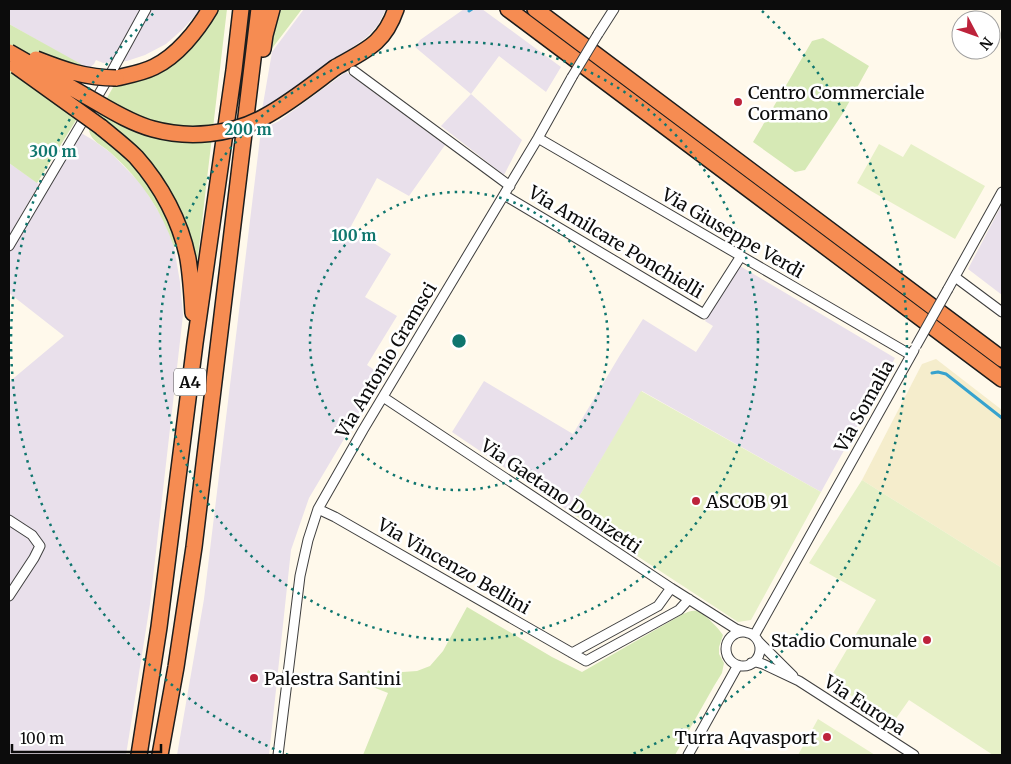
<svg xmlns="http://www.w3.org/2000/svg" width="1011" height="764" viewBox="0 0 1011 764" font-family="Merriweather,serif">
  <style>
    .industrial { fill: #e9e0eb }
    .farmland { fill: #f5edcc }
    .green { fill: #d6e9b5 }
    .pitch { fill: #e6f0c7 }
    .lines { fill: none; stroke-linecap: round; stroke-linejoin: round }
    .stream { stroke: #36a2ce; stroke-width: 3 }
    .street-casing { stroke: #3f3f3f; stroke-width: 11 }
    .highway-casing { stroke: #1d1d1d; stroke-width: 18 }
    .street { stroke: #fff; stroke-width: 9 }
    .highway { stroke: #f68c52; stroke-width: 15 }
    .street-bridge-casing { stroke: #3f3f3f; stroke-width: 11; stroke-linecap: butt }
    .highway-bridge-casing { stroke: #1d1d1d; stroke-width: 18; stroke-linecap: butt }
    .street-bridge { stroke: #fff; stroke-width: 9 }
    .highway-bridge { stroke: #f68c52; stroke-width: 15 }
    .ring { fill: none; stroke: #0f766e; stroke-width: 2.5; stroke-dasharray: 2.5 5 }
    .poi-dot { fill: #bd233b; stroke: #fff; stroke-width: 2 }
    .labels { text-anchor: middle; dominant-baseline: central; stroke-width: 5; stroke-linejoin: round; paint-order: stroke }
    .shield { fill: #fff; stroke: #555; stroke-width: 1 }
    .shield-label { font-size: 16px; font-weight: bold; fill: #0c0c0c }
    .poi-label { font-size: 18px; fill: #0c0c0c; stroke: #fff; text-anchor: start }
    .street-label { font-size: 18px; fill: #0c0c0c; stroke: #fff }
    .centre { fill: #0f766e; stroke: #fff; stroke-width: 2.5 }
    .ring-label { font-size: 15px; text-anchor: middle; font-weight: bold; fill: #0f766e; stroke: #fff; stroke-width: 5; stroke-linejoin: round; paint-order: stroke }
  </style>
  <rect width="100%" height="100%" fill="#fff9eb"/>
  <!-- industrial -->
  <path class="industrial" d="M9 9H201L183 29 166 44 145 55 127 61 103 63 96 60 94 64 88 69 9 24Z
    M304 9H386L378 25 367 37 262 110 272 52Z
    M464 9H482L561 67 546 92 499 56 471 94 522 140 504 175 441 126 471 94 415 47 420 40Z
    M346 72 445 145 409 196 377 178 350 228 391 254 365 297 397 316 367 365 382 375 309 498 291 550 269 755H177L204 599 261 130 279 121Z
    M81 133 93 140 111 153 142 185 152 201 163 219 172 240 174 247 180 282 183 315 150 604 126 755H9V599L41 546 9 517V382L64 336 9 293V252Z
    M9 163 39 184 9 236Z
    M1002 204V295L968 269Z
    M740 266 895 358 821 492 642 391 570 512 452 432 484 381 573 434 620 355 643 319 696 352 713 326 705 321Z
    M9 524 29 537 36 547 9 590Z"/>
  <!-- farmland -->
  <path class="farmland" d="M936 359 1002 410V568L862 480 922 364Z"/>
  <!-- green -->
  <path class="green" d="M215 9H227L197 264H194L188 240 140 171 164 207 179 244 174 247C162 211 141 180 112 154 104 146 91 142 89 130L116 82 146 74Z
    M275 9H302L270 51Z
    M9 24 79 63 88 69 89 71 68 110 78 117 37 183 9 163Z
    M823 38 869 66 843 113 805 170 795 172 753 142 812 41Z
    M467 607 552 657 582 672 683 614C688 612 694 609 699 612 705 614 720 630 723 635L719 647V654L724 663 722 673 714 686 675 755H363L388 693 363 683 368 670 374 674 417 671 430 666 443 651Z"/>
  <!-- pitch -->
  <path class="pitch" d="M879 144 903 157 911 144 985 186 955 239 857 183Z
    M641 391 821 492 751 620 738 622 570 512Z
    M862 480 1002 568V755H993L909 700 892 724 829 680 876 600 809 563Z
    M818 719 875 755H798Z"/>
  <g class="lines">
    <!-- stream -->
    <path class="stream" d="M469 11 472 9
      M932 373 938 372 946 374 1002 418"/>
    <!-- street casing -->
    <g class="street-casing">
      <path id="street" d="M598 34 614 9
        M354 71 510 186
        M538 138 911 355
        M504 195 704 314 741 256
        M9 246 106 82 146 9
        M955 277 1002 312
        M948 289 1002 192
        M383 397 671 588 736 629 748 633
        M318 509 335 517 586 661 679 610 689 599
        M9 520 32 535 40 546 34 558 9 596
        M726 649a17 17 0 1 1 34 0a17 17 0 1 1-34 0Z
        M754 636 914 350
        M758 641 793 676
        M572 653 658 606 671 588
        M751 663 756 662 763 664 799 681 914 755
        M278 755 300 576 308 540 318 509 363 430 538 138 572 77
        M688 755 738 665"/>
    </g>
    <!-- highway casing -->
    <g class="highway-casing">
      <path id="highway" d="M508 9 1002 379
        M535 9 1002 359
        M263 49 265 35 272 9
        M336 67C366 50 384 44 396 9
        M116 78C129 75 142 73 154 67 177 56 197 31 210 9
        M101 127C113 137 125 146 136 157 161 185 181 222 188 259 191 277 192 295 193 313
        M139 755 159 627 195 343 234 70 241 9
        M160 755 176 667 194 547 259 9"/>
    </g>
    <!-- street -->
    <use href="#street" class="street"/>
    <!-- highway -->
    <use href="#highway" class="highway"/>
    <!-- street-bridge casing -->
    <g class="street-bridge-casing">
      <path id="street-bridge" d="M572 77 598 34
        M916 346 948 289"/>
    </g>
    <!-- highway-bridge casing -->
    <g class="highway-bridge-casing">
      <path id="highway-bridge" d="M9 52C39 69 68 86 98 103 115 113 134 124 153 129 189 139 231 135 264 117 290 103 313 84 336 67
        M36 59C64 70 86 78 116 78
        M16 66 101 127"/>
    </g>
    <!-- street-bridge -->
    <use href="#street-bridge" class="street-bridge"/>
    <!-- highway-bridge -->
    <use href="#highway-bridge" class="highway-bridge"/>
  </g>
  <!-- distance rings -->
  <g class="ring">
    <circle cx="459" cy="341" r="149"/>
    <circle cx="459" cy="341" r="299"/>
    <path d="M288 755A448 448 0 0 1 156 11M762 11A448 448 0 0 1 630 755"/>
  </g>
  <!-- markers -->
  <g class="poi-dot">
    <circle cx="738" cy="102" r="5"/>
    <circle cx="696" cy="501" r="5"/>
    <circle cx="927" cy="640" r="5"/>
    <circle cx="254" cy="678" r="5"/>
    <circle cx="827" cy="737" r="5"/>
  </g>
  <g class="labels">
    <!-- shield labels -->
    <rect class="shield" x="174" y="368.5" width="32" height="27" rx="4"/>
    <g class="shield-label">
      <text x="190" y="382">A4</text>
    </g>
    <!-- poi labels -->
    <g class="poi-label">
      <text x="748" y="92">Centro Commerciale<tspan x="748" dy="21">Cormano</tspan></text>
      <text x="706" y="501">ASCOB 91</text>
      <text x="917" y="640" text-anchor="end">Stadio Comunale</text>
      <text x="264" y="678">Palestra Santini</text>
      <text x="817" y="737" text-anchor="end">Turra Aqvasport</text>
    </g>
    <!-- street labels -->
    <g class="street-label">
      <text transform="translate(733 233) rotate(30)">Via Giuseppe Verdi</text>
      <text transform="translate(616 242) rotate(31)">Via Amilcare Ponchielli</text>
      <text transform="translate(386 360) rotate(-59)">Via Antonio Gramsci</text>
      <text transform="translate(864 406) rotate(-61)">Via Somalia</text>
      <text transform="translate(561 496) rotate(34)">Via Gaetano Donizetti</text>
      <text transform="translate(454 566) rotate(30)">Via Vincenzo Bellini</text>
      <text transform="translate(865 705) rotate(33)">Via Europa</text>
    </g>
  </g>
  <circle cx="459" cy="341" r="8" class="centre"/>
  <g class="ring-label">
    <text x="248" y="135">200 m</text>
    <text x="53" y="157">300 m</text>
    <text x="354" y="241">100 m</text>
  </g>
  <!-- border -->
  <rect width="1011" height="764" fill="none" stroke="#0c0c0c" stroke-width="20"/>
  <!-- north arrow -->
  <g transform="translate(976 35) rotate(131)"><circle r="24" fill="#ffffff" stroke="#9e9e9e"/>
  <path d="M0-4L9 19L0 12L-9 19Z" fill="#bd233b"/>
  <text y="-8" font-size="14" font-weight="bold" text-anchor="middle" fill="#0c0c0c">N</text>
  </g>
  <!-- scale -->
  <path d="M12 744v8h149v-8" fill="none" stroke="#0c0c0c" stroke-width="2.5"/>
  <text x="20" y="744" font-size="15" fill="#0c0c0c" stroke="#ffffff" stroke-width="4" paint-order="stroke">100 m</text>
</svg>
